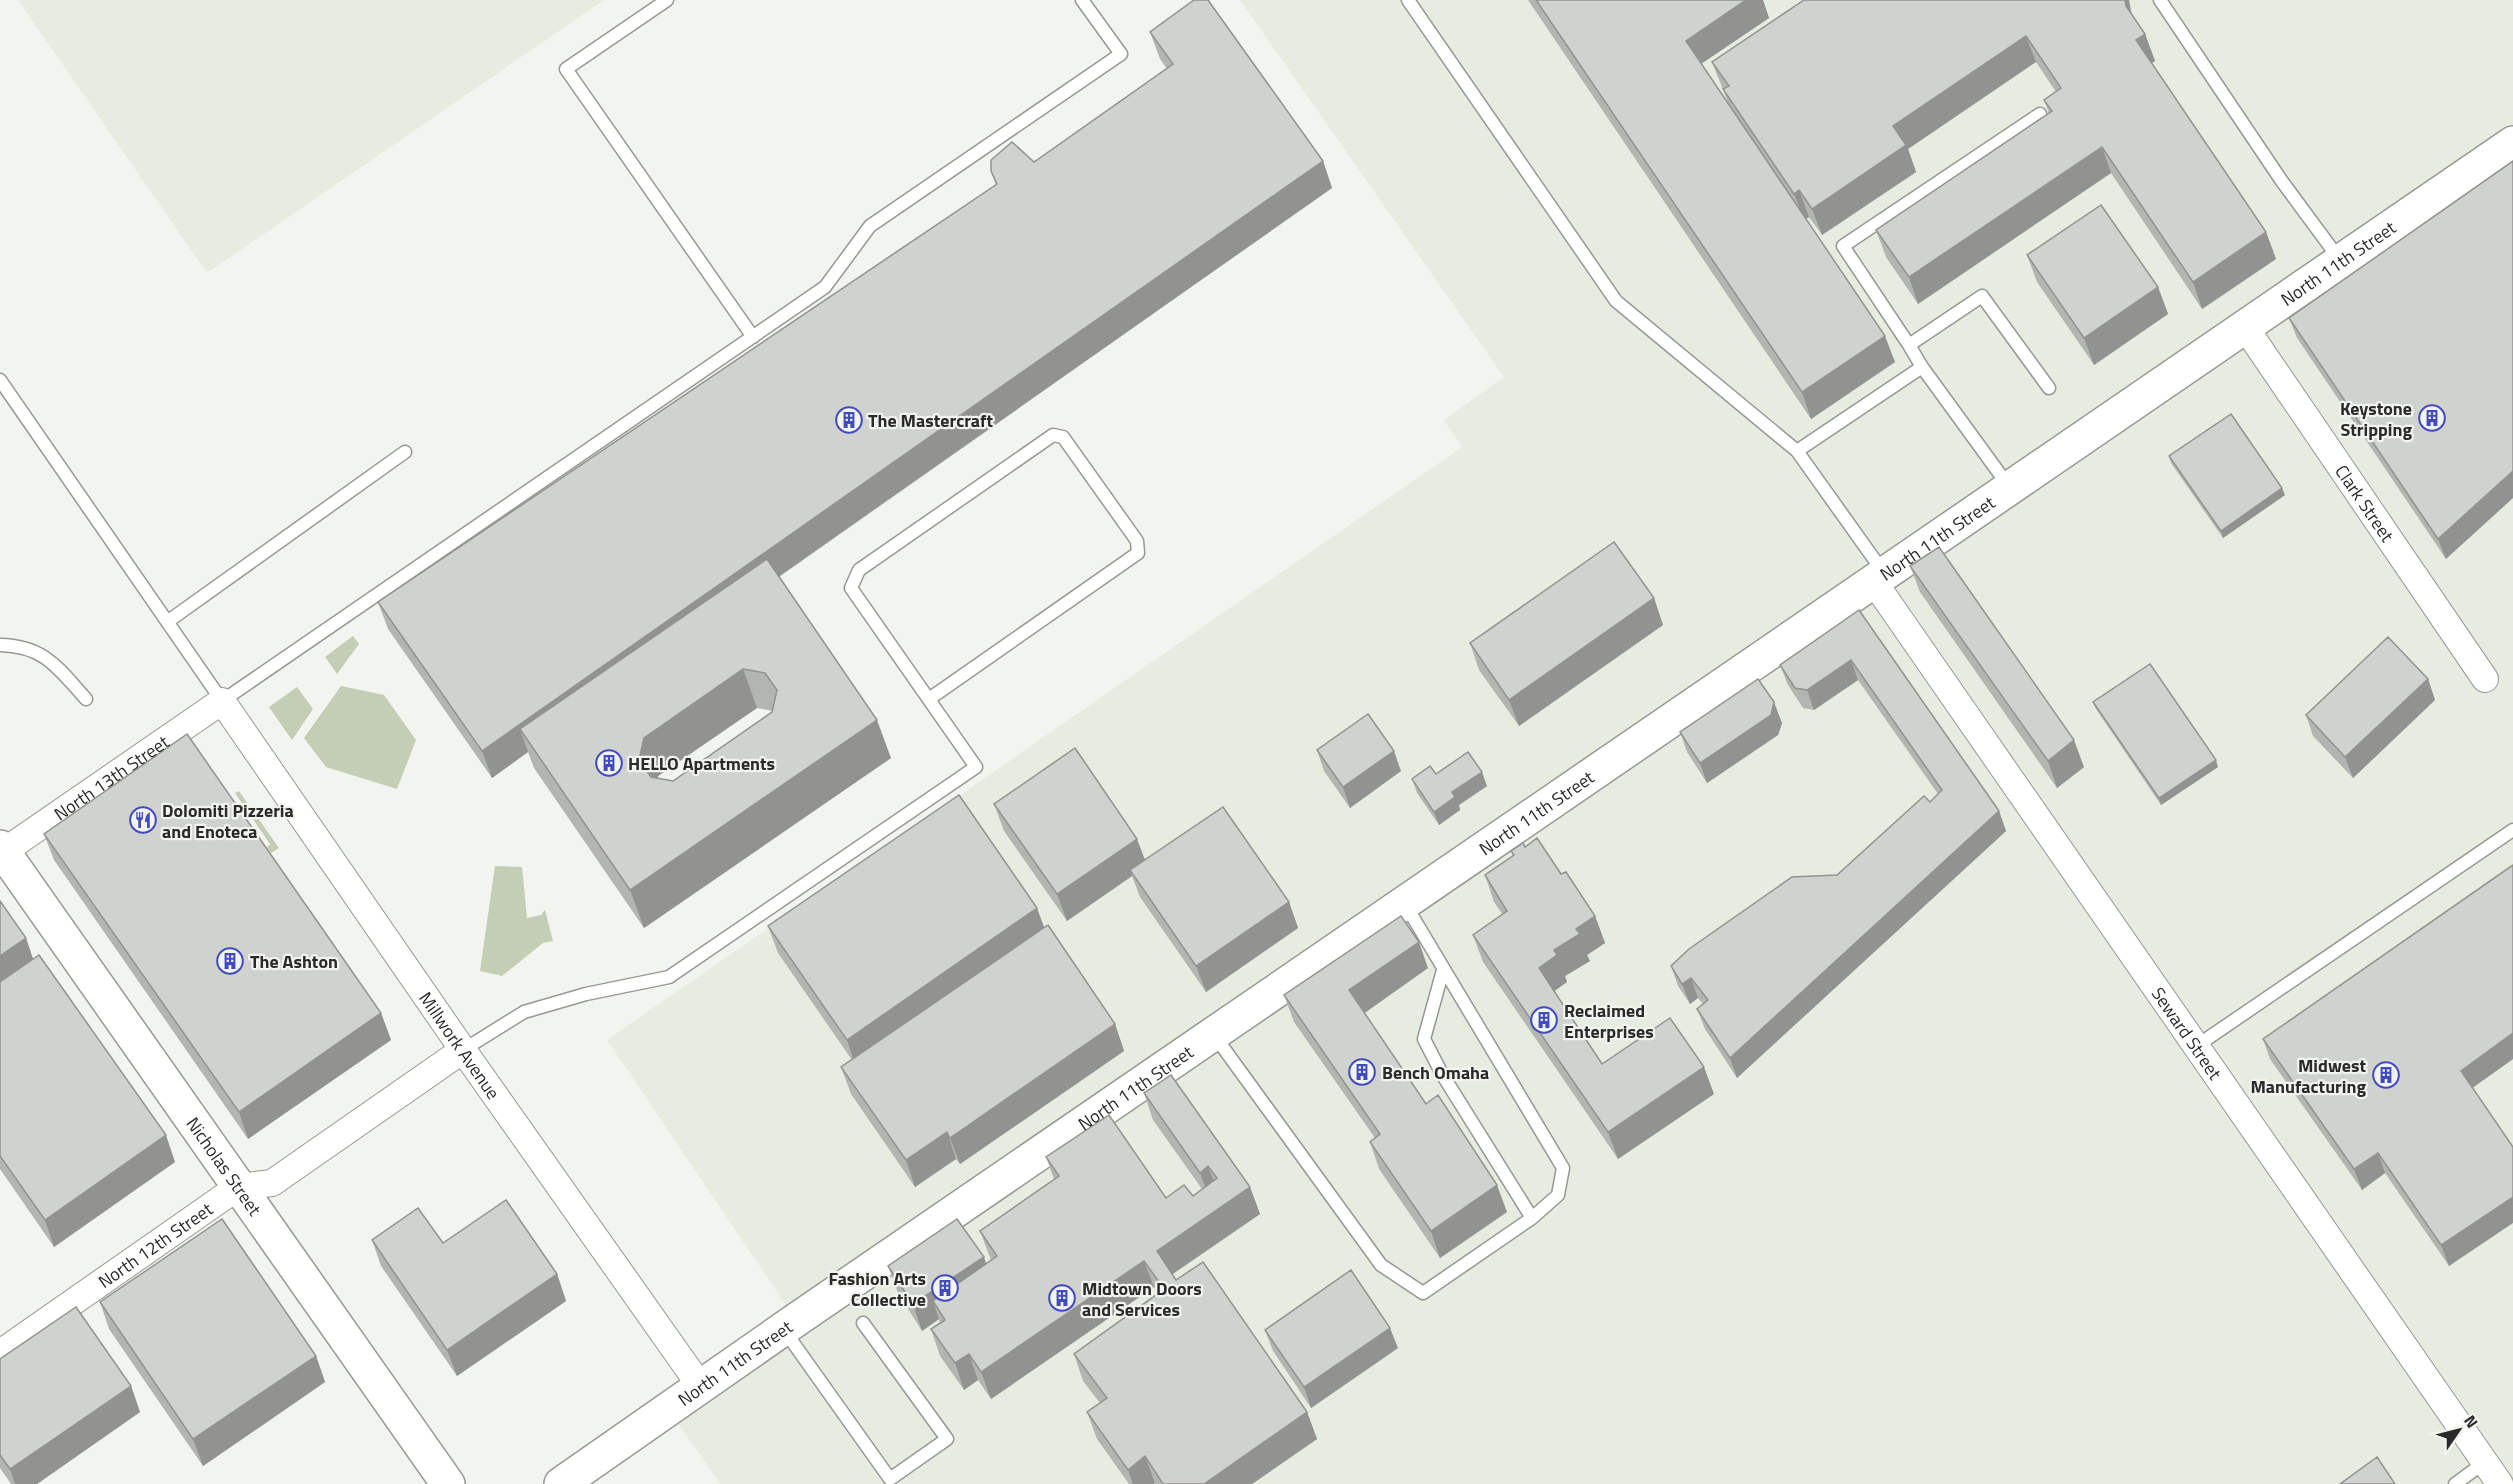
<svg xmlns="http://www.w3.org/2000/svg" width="2513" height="1484" viewBox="0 0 2513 1484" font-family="'Titillium Web',sans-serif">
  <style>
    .built { fill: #e7ece0 }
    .green { fill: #c4ceb4 }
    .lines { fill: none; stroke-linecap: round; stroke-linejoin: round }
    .lane-casing { stroke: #969894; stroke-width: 15 }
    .street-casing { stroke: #969894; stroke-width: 28 }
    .secondary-casing { stroke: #969894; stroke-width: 36 }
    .lane { stroke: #fff; stroke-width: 12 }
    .street { stroke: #fff; stroke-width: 26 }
    .secondary { stroke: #fff; stroke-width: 33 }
    .wall { fill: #b3b5b1; fill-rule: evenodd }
    .shaded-wall { fill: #929390 }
    .building { fill: #d0d2ce; stroke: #929390; stroke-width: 1.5; fill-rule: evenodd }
    .labels { text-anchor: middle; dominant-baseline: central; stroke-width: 4.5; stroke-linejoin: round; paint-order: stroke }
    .street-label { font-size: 18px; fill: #292a29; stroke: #f2f4f0 }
    .poi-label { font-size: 18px; font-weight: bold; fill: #292a29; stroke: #f2f4f0; text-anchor: start }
  </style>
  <rect width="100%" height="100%" fill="#f2f4f0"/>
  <!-- built -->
  <path class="built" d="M18 0H604L207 273Z
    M1240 0H2513V1484H720L668 1409 796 1320 607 1040 1462 447 1444 420 1504 377Z"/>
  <!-- green -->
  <path class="green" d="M353 636 359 644 337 674 325 657Z
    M341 686 384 695 416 740 397 789 326 767 304 738Z
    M297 687 313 709 292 740 269 707Z
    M239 791 279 848 271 853 267 847 270 844 235 793Z
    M495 866 522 867 527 918 541 915 545 910 553 941 543 943 502 976 480 971Z"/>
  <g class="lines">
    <!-- lane casing -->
    <g class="lane-casing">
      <path id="lane" d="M667 0 566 69 753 337
        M1408 0 1616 301 1797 451
        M2160 0 2281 180 2340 260
        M1909 345 1843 246 2040 114
        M1922 367 1909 345 1982 296 2049 388
        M0 380 222 701 825 287 870 226 1121 54 1082 0
        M1884 573 1797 451 1922 367 2010 488
        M167 622 405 452
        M0 645C45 646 58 668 86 699
        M1443 970 1424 1039 1442 1074 1532 1218
        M1214 1035 1381 1265 1423 1293 1532 1218 1558 1195 1563 1168 1405 904
        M2195 1047 2513 830
        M463 1050 524 1012 586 994 669 977 976 767 851 588 859 570 1053 435 1063 437 1137 541 1138 553 929 699
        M784 1330 890 1479 947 1439 863 1323
        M2455 1484 2485 1462"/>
    </g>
    <!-- street casing -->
    <g class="street-casing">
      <g id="street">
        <path id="s1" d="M2245 327 2485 679"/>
        <path id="s2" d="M1874 582 2500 1484"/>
        <path id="s3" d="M0 854 222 701 463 1050 701 1387"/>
        <path id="s4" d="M0 1353 238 1187 272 1183 463 1050"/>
      </g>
    </g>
    <!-- secondary casing -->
    <g class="secondary-casing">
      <g id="secondary">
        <path id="s5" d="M0 847 448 1484"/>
        <path id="s6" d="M561 1484 796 1320 2513 143"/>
      </g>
    </g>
    <!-- lane -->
    <use href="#lane" class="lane"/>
    <!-- street -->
    <use href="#street" class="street"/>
    <!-- secondary -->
    <use href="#secondary" class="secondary"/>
  </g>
  <!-- wall -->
  <path class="wall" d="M1528 0H1763L1769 18 1701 64 1729 105 1712 62 2132 15 2145 34 2155 61 2151 63 2266 232 2276 259 2202 309 2111 173 1918 304 1886 257 1876 230 2049 113 2044 100 2056 92 2036 62 1908 149 1916 172 1822 235 1809 217 1806 219 1895 362 1811 419Z
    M1150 32 1323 161 1332 188 779 577 891 758 644 928 534 768 528 752 492 778 388 629 378 602 996 185 991 171 1034 162 1167 69 1160 59ZM757 708 773 711 772 712 673 781 657 778 658 776Z
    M2513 161 2446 559 2297 338 2289 318Z
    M2027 255 2158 287 2168 314 2094 365 2037 282Z
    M2169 456 2285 495 2223 538 2171 463Z
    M1910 566 2084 767 2057 788 1920 592Z
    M1654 598 1663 625 1519 726 1479 670 1470 643Z
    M1859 610 1999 811 2006 831 1737 1078 1705 1029 1697 1009 1703 1004 1698 998 1690 1004 1678 986 1671 966 1837 875 1930 802 1938 794 1858 680 1814 710 1803 708 1788 685 1780 665Z
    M2428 679 2435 700 2353 778 2313 736 2306 715Z
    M2093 702 2218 767 2161 805 2096 709Z
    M1782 723 1778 735 1707 783 1687 752 1680 732Z
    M1317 750 1401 771 1350 808 1324 771Z
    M1436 774 1487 786 1459 805 1460 810 1439 825 1417 793 1412 779Z
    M994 804 1145 860 1289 902 1298 928 1206 992 1140 897 1132 876 1067 921 1004 831Z
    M44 834 381 1013 391 1040 248 1139 54 860Z
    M1525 847 1561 874 1595 916 1605 943 1587 955 1590 961 1565 976 1567 982 1554 991 1602 1064 1714 1094 1618 1159 1483 962 1473 935 1503 915 1494 902 1485 875 1513 856 1511 851Z
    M2513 865V1059L2472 1088 2449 1266 2385 1173 2362 1190 2270 1059 2263 1039Z
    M0 901 26 938 33 959 175 1162 54 1247 0 1169Z
    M768 926 1044 927 1115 1024 1124 1051 960 1164 956 1159 915 1187 851 1094 841 1067 852 1060 778 953Z
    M1428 968 1364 1013 1426 1104 1507 1212 1440 1258 1379 1169 1370 1142 1375 1138 1294 1022 1284 995Z
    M1144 1093 1250 1187 1260 1214 1172 1274 1176 1280 1307 1412 1317 1439 1252 1484H1155V1483L1153 1484H1129L1097 1439 1087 1412 1100 1403 1083 1381 1074 1354 1158 1293 1154 1287 991 1399 978 1380 964 1390 940 1356 931 1329 940 1323 939 1319 922 1331 898 1293 888 1266 986 1264 991 1260 980 1231 1054 1179 1046 1157 1166 1198 1193 1196 1202 1189 1153 1120Z
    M372 1240 443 1243 557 1274 566 1301 457 1376 381 1266Z
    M100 1302 316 1356 325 1382 203 1466 109 1329Z
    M1265 1330 1398 1348 1311 1408 1273 1351Z
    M0 1359 131 1386 140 1412 37 1484H11L0 1468Z"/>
  <!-- shaded-wall -->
  <path class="shaded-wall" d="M1746 0H1763L1769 18 1695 68 1686 41Z
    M2125 0H2129L2135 32 2126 6Z
    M2145 34 2155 61 2146 67 2136 40Z
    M2026 36 2036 62 1908 149 1916 172 1822 235 1812 209 1893 126Z
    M2102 147 2111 173 1918 304 1909 277Z
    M1323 161 1332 188 533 749 520 729 528 752 492 778 482 751Z
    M1799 190 1809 217 1804 220 1794 194Z
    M2266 232 2276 259 2202 309 2193 282Z
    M2158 287 2168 314 2094 365 2084 338Z
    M1885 336 1895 362 1811 419 1802 392Z
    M2513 471V498L2446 559 2438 539Z
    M2282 488 2285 495 2223 538 2221 531Z
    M1654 598 1663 625 1519 726 1509 700Z
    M1851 660 1858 680 1814 710 1807 690Z
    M743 669 757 708 658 776 653 799 639 760 644 738Z
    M2428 679 2435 700 2353 778 2345 757Z
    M1774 702 1782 723 1778 735 1707 783 1700 763Z
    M877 720 891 758 644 928 630 890Z
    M2074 740 2084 767 2057 788 2048 761Z
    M1394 751 1401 771 1350 808 1343 787Z
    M2216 760 2218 767 2161 805 2159 798Z
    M1482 772 1487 786 1459 805 1460 810 1439 825 1434 812 1452 792Z
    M1999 811 2006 831 1737 1078 1730 1058Z
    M1137 839 1147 865 1130 870 1132 876 1067 921 1057 894Z
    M1289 902 1298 928 1206 992 1196 966Z
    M1037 908 1047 935 856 1067 847 1040Z
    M1595 916 1605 943 1587 955 1590 961 1565 976 1567 982 1549 995 1539 968 1554 950 1576 929Z
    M26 938 35 965 0 990V956Z
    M1419 942 1428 968 1359 1017 1349 990Z
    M1691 978 1698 998 1690 1004 1682 984Z
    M381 1013 391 1040 248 1139 239 1112Z
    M1115 1024 1124 1051 960 1164 950 1138Z
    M2513 1033V1059L2468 1091 2461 1071Z
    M1704 1067 1714 1094 1618 1159 1608 1132Z
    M947 1132 956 1159 915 1187 906 1160Z
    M166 1135 175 1162 54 1247 45 1220Z
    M2378 1153 2385 1173 2362 1190 2354 1169Z
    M1208 1166 1218 1193 1210 1200 1200 1173Z
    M1497 1185 1507 1212 1440 1258 1431 1231Z
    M1250 1187 1260 1214 1167 1278 1157 1251Z
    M2513 1197V1223L2449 1266 2441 1245Z
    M984 1257 993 1284 933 1301 939 1319 922 1331 913 1304Z
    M1144 1261 1154 1287 991 1399 981 1372Z
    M557 1274 566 1301 457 1376 447 1350Z
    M1390 1328 1398 1348 1311 1408 1304 1387Z
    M969 1354 978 1380 964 1390 955 1363Z
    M316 1356 325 1382 203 1466 193 1439Z
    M131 1386 140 1412 37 1484H15L10 1469Z
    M1307 1412 1317 1439 1252 1484H1204Z
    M1145 1456 1155 1483 1153 1484H1133L1128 1470Z"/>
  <!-- building -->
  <path class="building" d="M1194 0H1208L1323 161 482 751 378 602 997 184 991 171V160L1012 142 1034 162 1173 64 1150 32Z
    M1536 0H1746L1686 41 1885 336 1802 392Z
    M1804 0H2125L2126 6 2145 34 2136 40 2266 232 2193 282 2102 147 1909 277 1876 230 2052 111 2044 100 2061 88 2026 36 1893 126 1906 145 1812 209 1799 190 1794 194 1723 89 1729 86 1712 62Z
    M2513 161V471L2438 539 2289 318Z
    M2101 205 2158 287 2084 338 2027 255Z
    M2231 414 2282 488 2221 531 2169 456Z
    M1614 542 1654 598 1509 700 1470 643Z
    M1939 547 2074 740 2048 761 1910 566Z
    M767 559 877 720 630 890 520 729ZM743 669 765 673 777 690 772 712 673 781 651 777 639 760 644 738Z
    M1859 610 1999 811 1730 1058 1697 1009 1708 1000 1691 978 1682 984 1671 966 1689 949 1792 877 1837 875 1924 796 1930 802 1942 790 1851 660 1807 690 1795 688 1780 665Z
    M2388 637 2428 679 2345 757 2306 715Z
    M2150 664 2216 760 2159 798 2093 702Z
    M1758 679 1774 702 1771 715 1700 763 1680 732Z
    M1368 714 1394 751 1343 787 1317 750Z
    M187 734 381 1013 239 1112 44 834Z
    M1075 748 1137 839 1057 894 994 804Z
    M1468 752 1482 772 1452 792 1455 797 1434 812 1412 779 1430 766 1436 774Z
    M959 795 1037 908 847 1040 768 926Z
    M1223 807 1289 902 1196 966 1130 870Z
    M1537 838 1561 874 1566 872 1595 916 1576 929 1580 934 1554 950 1557 955 1539 968 1602 1064 1670 1018 1704 1067 1608 1132 1473 935 1507 911 1485 875 1514 855 1511 851 1523 843 1525 847Z
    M2513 865V1033L2461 1071 2513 1147V1197L2441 1245 2378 1153 2354 1169 2263 1039Z
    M0 901 26 938 0 956Z
    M1401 916 1419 942 1349 990 1426 1104 1438 1095 1497 1185 1431 1231 1370 1142 1380 1134 1284 995Z
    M1048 925 1115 1024 950 1138 947 1132 906 1160 841 1067Z
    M39 955 166 1135 45 1220 0 1156V982Z
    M1171 1075 1250 1187 1157 1251 1176 1280 1203 1262 1307 1412 1204 1484H1163L1145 1456 1128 1470 1087 1412 1107 1398 1074 1354 1164 1289 1144 1261 981 1372 969 1354 955 1363 931 1329 945 1320 933 1301 997 1256 980 1231 1059 1176 1046 1157 1109 1115 1166 1198 1184 1185 1193 1196 1217 1178 1208 1166 1200 1173 1144 1093Z
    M506 1200 557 1274 447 1350 372 1240 418 1208 443 1243Z
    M222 1219 316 1356 193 1439 100 1302Z
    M957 1219 984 1257 913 1304 888 1266Z
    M1351 1270 1390 1328 1304 1387 1265 1330Z
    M76 1307 131 1386 10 1469 0 1455V1359Z
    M2377 1457 2395 1484H2340Z"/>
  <!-- icons -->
  <defs>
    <g id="building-ring" transform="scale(1.35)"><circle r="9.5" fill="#f2f4f0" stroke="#424abf" stroke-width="1.5"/><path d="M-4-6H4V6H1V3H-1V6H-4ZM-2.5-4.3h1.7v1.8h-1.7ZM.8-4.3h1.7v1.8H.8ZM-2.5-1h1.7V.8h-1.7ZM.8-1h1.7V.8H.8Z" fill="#424abf"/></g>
    <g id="restaurant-ring" transform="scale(1.35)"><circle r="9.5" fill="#f2f4f0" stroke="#424abf" stroke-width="1.5"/><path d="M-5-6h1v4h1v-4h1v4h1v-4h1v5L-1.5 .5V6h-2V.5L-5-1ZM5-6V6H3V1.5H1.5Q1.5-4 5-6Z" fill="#424abf"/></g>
  </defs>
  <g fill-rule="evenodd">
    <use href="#building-ring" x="2432" y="418"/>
    <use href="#building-ring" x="849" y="420"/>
    <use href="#building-ring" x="609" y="763"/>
    <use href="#restaurant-ring" x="143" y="820"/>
    <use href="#building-ring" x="230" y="961"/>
    <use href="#building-ring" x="1544" y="1020"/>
    <use href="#building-ring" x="1362" y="1072"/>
    <use href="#building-ring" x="2386" y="1075"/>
    <use href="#building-ring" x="945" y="1288"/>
    <use href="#building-ring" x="1062" y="1298"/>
  </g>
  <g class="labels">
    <!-- street labels -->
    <g class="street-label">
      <text stroke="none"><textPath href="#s6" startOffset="2156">North 11th Street</textPath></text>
      <text stroke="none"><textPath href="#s1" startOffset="213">Clark Street</textPath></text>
      <text stroke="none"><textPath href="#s6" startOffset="1670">North 11th Street</textPath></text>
      <text stroke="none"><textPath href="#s3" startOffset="135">North 13th Street</textPath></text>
      <text stroke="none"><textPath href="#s6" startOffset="1184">North 11th Street</textPath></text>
      <text stroke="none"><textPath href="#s2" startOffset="549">Seward Street</textPath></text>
      <text stroke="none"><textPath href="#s3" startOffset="688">Millwork Avenue</textPath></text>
      <text stroke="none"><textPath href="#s6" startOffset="698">North 11th Street</textPath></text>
      <text stroke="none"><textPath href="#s5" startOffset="390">Nicholas Street</textPath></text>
      <text stroke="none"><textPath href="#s4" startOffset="189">North 12th Street</textPath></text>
      <text stroke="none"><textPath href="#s6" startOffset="212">North 11th Street</textPath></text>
    </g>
    <!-- poi labels -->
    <g class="poi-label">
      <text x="2412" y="408" text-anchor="end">Keystone<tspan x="2412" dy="21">Stripping</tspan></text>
      <text x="868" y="420">The Mastercraft</text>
      <text x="628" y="763">HELLO Apartments</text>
      <text x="162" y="810">Dolomiti Pizzeria<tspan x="162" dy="21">and Enoteca</tspan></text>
      <text x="250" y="961">The Ashton</text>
      <text x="1564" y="1010">Reclaimed<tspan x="1564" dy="21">Enterprises</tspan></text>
      <text x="2366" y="1065" text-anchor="end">Midwest<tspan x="2366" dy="21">Manufacturing</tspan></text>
      <text x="1382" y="1072">Bench Omaha</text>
      <text x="926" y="1278" text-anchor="end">Fashion Arts<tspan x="926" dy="21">Collective</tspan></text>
      <text x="1082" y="1288">Midtown Doors<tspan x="1082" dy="21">and Services</tspan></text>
    </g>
  </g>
  <!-- north arrow -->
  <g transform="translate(2459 1430) rotate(55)" stroke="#f2f4f0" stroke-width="4.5" paint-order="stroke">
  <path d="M0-4.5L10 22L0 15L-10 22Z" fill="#292a29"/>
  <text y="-9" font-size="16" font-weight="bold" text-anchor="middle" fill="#292a29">N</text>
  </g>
</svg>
